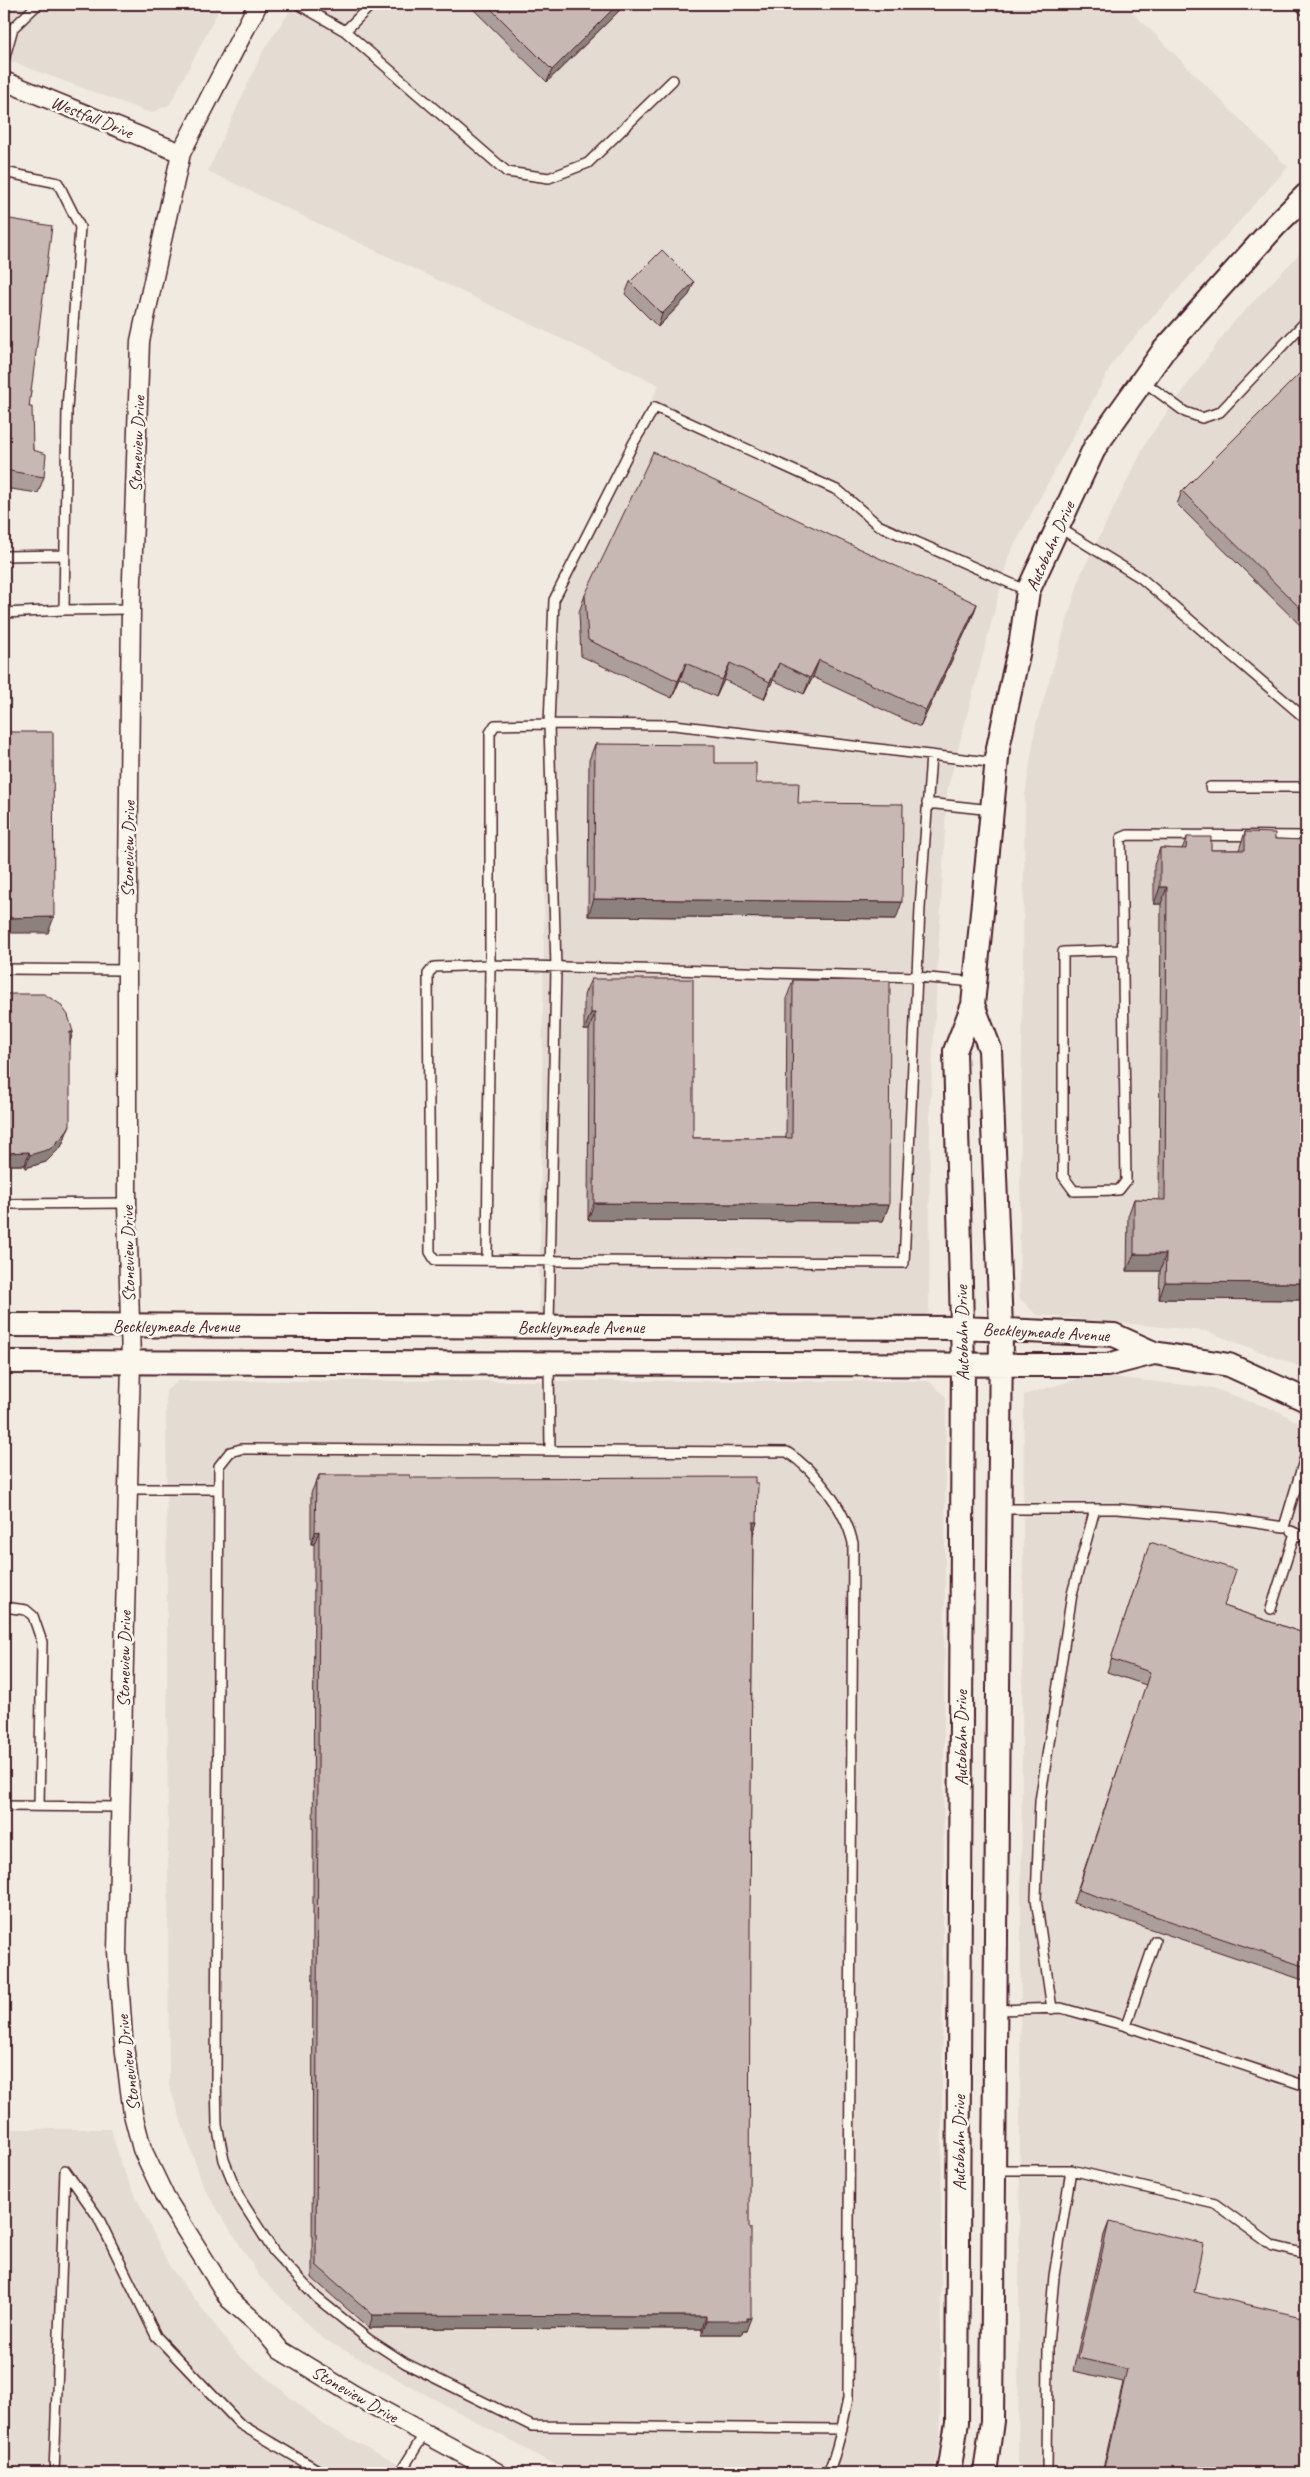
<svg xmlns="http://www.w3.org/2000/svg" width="1310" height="2477" viewBox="0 0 1310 2477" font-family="Caveat,sans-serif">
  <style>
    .built { fill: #e4dbd2 }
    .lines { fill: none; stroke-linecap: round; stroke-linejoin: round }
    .service-casing { stroke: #4a1f2b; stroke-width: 12 }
    .minor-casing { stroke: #4a1f2b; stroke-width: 21 }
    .tertiary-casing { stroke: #4a1f2b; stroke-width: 26 }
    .service { stroke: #fbf7ec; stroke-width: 9 }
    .minor { stroke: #fbf7ec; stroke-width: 18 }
    .tertiary { stroke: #fbf7ec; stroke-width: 22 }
    .wall { fill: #ac9e9a; stroke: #4a1f2b }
    .shaded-wall { fill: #8c817d; stroke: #4a1f2b }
    .building { fill: #c8b8b3; stroke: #4a1f2b }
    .labels { text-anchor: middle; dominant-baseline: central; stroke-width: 5; stroke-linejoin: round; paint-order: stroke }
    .street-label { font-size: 18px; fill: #4a1f2b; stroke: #fbf7ec }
  </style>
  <rect width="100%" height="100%" fill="#f0eae0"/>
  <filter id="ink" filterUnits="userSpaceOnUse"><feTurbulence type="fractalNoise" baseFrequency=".02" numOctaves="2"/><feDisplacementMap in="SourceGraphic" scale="10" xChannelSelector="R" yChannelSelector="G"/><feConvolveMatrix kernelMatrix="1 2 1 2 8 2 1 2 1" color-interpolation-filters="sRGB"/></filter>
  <g filter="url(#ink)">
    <!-- built -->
    <path class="built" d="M4 4H222L170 104 151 113 4 59Z
      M295 4H1124L1288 167 1115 359 1009 555 947 791 930 1108 929 1312 910 1326 539 1323 548 620 659 385 208 171 264 49Z
      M1306 247V1369L1206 1331 1037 1315 1019 1298 1025 796 1036 725 1081 574 1148 439 1231 325Z
      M1091 1375 1212 1388 1280 1412 1306 1427V2473H1018L1024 1395Z
      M178 1381H929L946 1397 940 2439 934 2473H570L322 2338 260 2277 204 2188 169 2085 166 1391Z
      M4 2129H111L121 2165 169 2266 239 2356 326 2426 414 2473H4Z"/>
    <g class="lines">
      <!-- service casing -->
      <g class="service-casing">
        <path id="service" d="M298 4 345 31 507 172 549 178 588 163 673 80
          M1299 4 1306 11
          M345 31 372 4
          M4 60 13 28 38 4
          M4 172 58 183 80 227 67 409 64 610 131 609
          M1295 207 1306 218
          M1143 381 1185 412 1202 418 1220 412 1306 321
          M1058 527 1141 578 1306 719
          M4 556 63 555
          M4 613 64 610
          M931 755 920 908 904 1263 435 1260 430 1252 428 974 434 967 490 965V733L495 725 549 724 554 600 634 442 655 407 839 491 878 525 1028 591
          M1210 787H1306
          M927 803 992 810
          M1123 950 1063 952V1176L1074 1191 1119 1190 1126 1181 1121 838 1128 835 1306 836
          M4 969 127 970
          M4 1204 127 1203
          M487 1260 490 965 917 977 975 982
          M549 1326 556 967 549 724 674 725 997 763
          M549 1363 550 1451
          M128 1489H219
          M999 1509H1117L1223 1518 1284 1527 1306 1454
          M1291 1531 1306 1538
          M4 1607 26 1610 33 1616 42 1642 39 1806
          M1271 1609 1295 1533
          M4 1806 121 1807
          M1052 2009 1036 1899 1040 1801 1072 1594 1095 1509
          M996 2010 1061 2008 1126 2026 1306 2086
          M1126 2026 1155 1941
          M994 2170H1071L1215 2204 1273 2246 1306 2254
          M54 2473 65 2170 98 2217 156 2336 240 2424 323 2473
          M400 2473 425 2433
          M828 2473C838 2449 843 2424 848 2398L853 1543C845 1509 816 1471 787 1452L241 1449 230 1452 219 1466 216 2077 217 2125 224 2160 239 2197 274 2252 317 2298 368 2339 405 2363 532 2426 842 2429
          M1047 2473 1048 2345 1054 2276 1071 2170"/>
      </g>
      <!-- minor casing -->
      <g class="minor-casing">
        <path id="minor" d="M258 4 181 153 140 341 131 609 127 970V1203L131 1363 117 1951 123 2037 133 2114 142 2149 165 2197 229 2299 261 2327 280 2350 354 2395 498 2473
          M4 81 181 153"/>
      </g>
      <!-- tertiary casing -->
      <g class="tertiary-casing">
        <path id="tertiary" d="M973 1005 990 1049 1001 1328 992 2421 985 2473
          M4 1325 962 1328 1114 1335 1154 1353 1229 1365 1306 1400
          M4 1362 1107 1365 1154 1353
          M949 2473 957 2422 963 1364 955 1051 973 1005 998 748 1021 640 1028 591 1095 447 1164 350 1275 226 1306 195"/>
      </g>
      <!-- service -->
      <use href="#service" class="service"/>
      <!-- minor -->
      <use href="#minor" class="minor"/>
      <!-- tertiary -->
      <use href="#tertiary" class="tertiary"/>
    </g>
    <!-- wall -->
    <path class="wall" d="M468 4H626L547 82Z
      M4 218 29 407 33 450 44 477 38 493 4 488Z
      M630 282 689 295 658 327 625 294Z
      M1306 367V631L1177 504 1182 491Z
      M585 595 977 604 971 620 920 727 813 677 804 694 773 680 764 699 724 680 716 697 680 680 672 698 581 656 579 612Z
      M595 744 715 763 798 803 896 919 588 916 589 760Z
      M1245 832 1275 839 1306 840V1300L1159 1299 1160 1271H1127L1128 1216 1134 1199 1159 1200 1161 904H1154V865L1160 848 1182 849 1187 837 1211 850H1239Z
      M591 979 693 1138H786L787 997 793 980 889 1205 883 1221 588 1220 589 1030H584V995Z
      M73 1032 70 1042 65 1138 61 1147 46 1162 25 1168V1165H4Z
      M319 1475 410 1478 757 1522 753 1534 746 2331H743L742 2334H702V2329L369 2328 312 2278 314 1544H311V1493Z
      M1146 1554 1224 1606 1306 1634V1981L1073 1903 1146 1685 1107 1672Z
      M1109 2222 1194 2292 1306 2473H1102L1123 2382 1073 2371 1104 2235Z"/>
    <!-- shaded-wall -->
    <path class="shaded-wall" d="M618 4H626L547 82 552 70Z
      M694 282 689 295 658 327 662 314Z
      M977 604 971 620 920 727 926 710Z
      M819 660 813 677 804 694 810 678Z
      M686 663 680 680 672 698 678 681Z
      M730 663 724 680 716 697 722 680Z
      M779 663 773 680 764 699 770 682Z
      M1160 887H1167L1161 904H1154Z
      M594 899 902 902 896 919 588 916Z
      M54 917 48 933H4V918Z
      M591 1013H595L589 1030H584Z
      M70 1032H73L69 1045Z
      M70 1125 61 1147 46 1162 25 1168 30 1155Z
      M29 1152 25 1165H4V1153Z
      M594 1203 889 1205 883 1221 588 1220Z
      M1134 1254H1166L1160 1271H1127Z
      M1165 1282 1306 1283V1300L1159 1299Z
      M753 1522H757L753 1535Z
      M319 1531 314 1544H311L315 1532Z
      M373 2315 706 2316 702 2329 369 2328Z
      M751 2318 746 2331H743L742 2334H702L706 2321Z"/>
    <!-- building -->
    <path class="building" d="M486 4H618L552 70Z
      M4 218 52 226 29 407H32L33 450 46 454 44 477 4 470Z
      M662 250 694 282 662 314 630 282Z
      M1306 367V614L1182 491Z
      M653 452 977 604 926 710 819 660 810 678 779 663 770 682 730 663 722 680 686 663 678 681 588 640 585 595Z
      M4 732H53L54 917 4 918Z
      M595 744 715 745V763H756V783H799L798 803 903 804 902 902 594 899Z
      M1245 832 1275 833V839L1306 840V1283L1165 1282 1166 1254H1134V1199L1165 1200 1167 887H1160V848L1186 849 1187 837H1211V850H1245Z
      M591 979H693V1138H792L793 980 890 981 889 1205 594 1203 595 1013H591Z
      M4 994H44L60 1004 68 1015 73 1032H70V1125L65 1134 50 1149 30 1155 29 1152 4 1153Z
      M319 1475H410V1478L755 1477V1483H758L757 1522H753L750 1926 749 2228H751V2318H747V2321H706V2316L373 2315 316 2265 319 1531 315 1532 316 1481H319Z
      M1150 1542 1236 1570 1224 1606 1306 1634V1967L1078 1890 1150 1672 1111 1659Z
      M1109 2222 1204 2244 1194 2292 1306 2318V2473H1103L1127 2369 1078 2358Z"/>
  </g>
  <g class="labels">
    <!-- street labels -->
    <g class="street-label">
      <text transform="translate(92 117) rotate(22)">Westfall Drive</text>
      <text transform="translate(137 444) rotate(-88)">Stoneview Drive</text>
      <text transform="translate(1050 546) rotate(-66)">Autobahn Drive</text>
      <text transform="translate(128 849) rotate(-89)">Stoneview Drive</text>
      <text transform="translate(128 1254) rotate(-91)">Stoneview Drive</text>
      <text x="176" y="1326">Beckleymeade Avenue</text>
      <text x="581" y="1327">Beckleymeade Avenue</text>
      <text transform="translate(1046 1332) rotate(3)">Beckleymeade Avenue</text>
      <text transform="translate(962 1333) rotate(-91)">Autobahn Drive</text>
      <text transform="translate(124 1659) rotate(-89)">Stoneview Drive</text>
      <text transform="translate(961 1738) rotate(-90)">Autobahn Drive</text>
      <text transform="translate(128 2063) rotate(-97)">Stoneview Drive</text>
      <text transform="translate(959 2143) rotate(-90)">Autobahn Drive</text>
      <text transform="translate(355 2394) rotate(30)">Stoneview Drive</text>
    </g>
  </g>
  <!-- margin -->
  <rect width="1310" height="2477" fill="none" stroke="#fbf7ec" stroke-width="20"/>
  <rect x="10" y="10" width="1290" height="2457" fill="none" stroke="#4a1f2b" stroke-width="2" filter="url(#ink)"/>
</svg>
